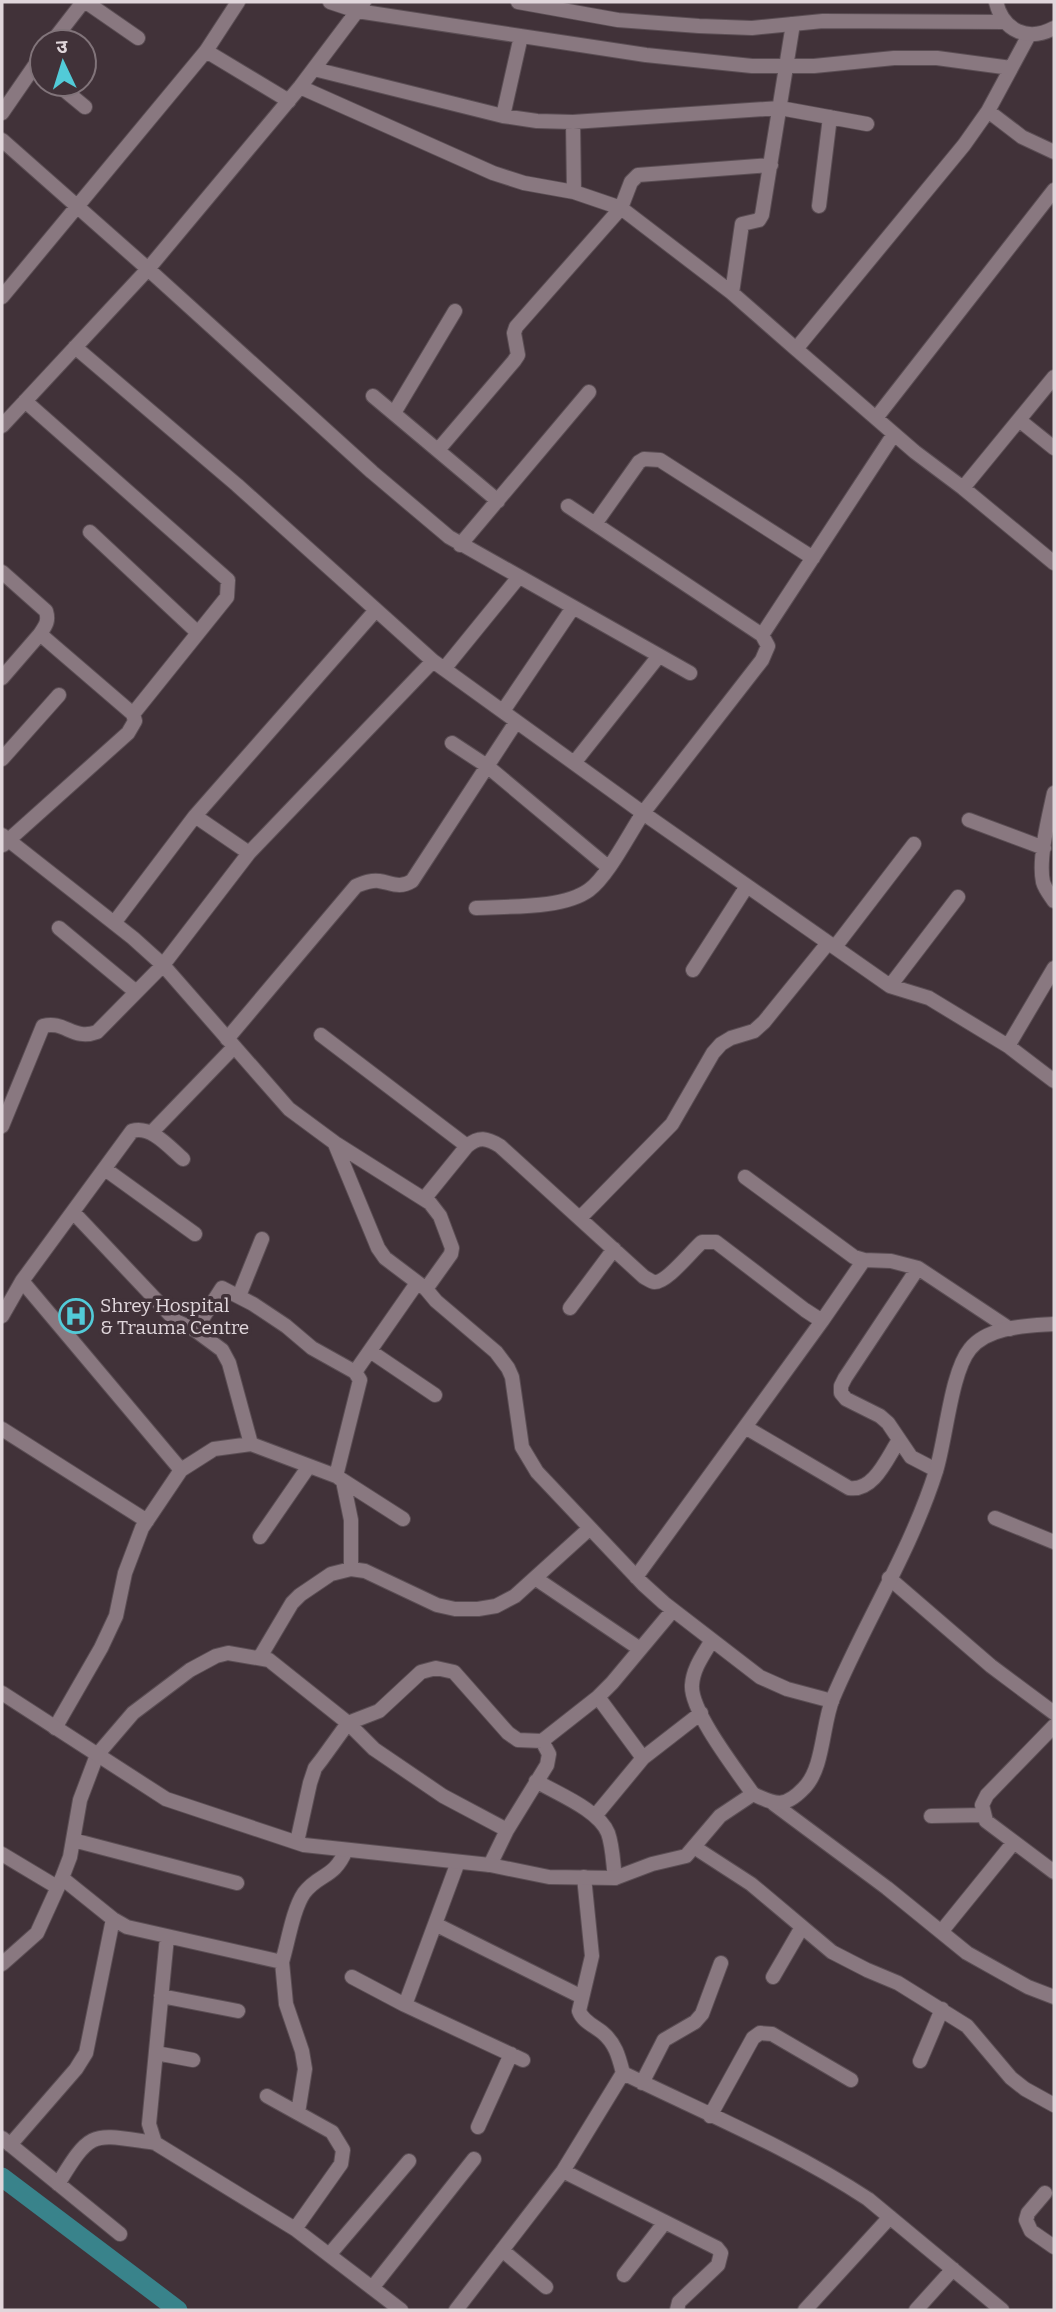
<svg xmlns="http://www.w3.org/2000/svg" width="1056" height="2312" viewBox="0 0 1056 2312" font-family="Bitter,'Noto Sans Devanagari',serif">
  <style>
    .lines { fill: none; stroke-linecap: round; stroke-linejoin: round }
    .canal { stroke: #39838b; stroke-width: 19 }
    .minor-casing { stroke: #5b4e54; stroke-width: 16 }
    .tertiary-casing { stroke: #5b4e54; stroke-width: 16 }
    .minor { stroke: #897880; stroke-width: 14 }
    .tertiary { stroke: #897880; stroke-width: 14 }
    .labels { text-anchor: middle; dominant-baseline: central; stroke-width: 7; stroke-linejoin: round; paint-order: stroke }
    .poi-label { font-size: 19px; fill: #e0d6db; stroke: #413239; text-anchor: start }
  </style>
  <rect width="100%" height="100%" fill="#413239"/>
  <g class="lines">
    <!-- canal -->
    <path class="canal" d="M2 2177 178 2310"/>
    <!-- minor casing -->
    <g class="minor-casing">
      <path id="minor" d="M86 2 138 38
        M330 2 357 11 646 55 752 66H814L894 58H937L1011 68
        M1029 35 988 111 964 145 796 349 915 452 963 488 1054 377
        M52 42 83 2
        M206 51 289 101
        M314 69 503 116 537 121 573 122 780 108 867 124
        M57 84 85 107
        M300 87 493 173 524 183 574 192 621 208 732 293 796 349
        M988 111 1022 137 1054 152
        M2 113 42 55
        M503 116 521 36
        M573 122 574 192
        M2 140 148 269 372 472 449 537 690 673
        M819 206 830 117
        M732 293 742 224 759 220 762 215 793 24
        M2 297 206 51 238 2
        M75 347 237 485 433 661 643 813 762 660 768 646 762 635 894 434
        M373 396 498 501
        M25 401 228 580 227 597 133 714
        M394 413 455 311
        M876 418 1054 190
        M1019 420 1054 448
        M2 426 148 269 300 87 364 2
        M438 450 514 361 518 355 514 333 516 327 621 208 631 182 638 175 771 165
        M963 488 1054 563
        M568 506 762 635
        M595 524 639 462 644 459 660 460 813 558
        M90 532 198 633
        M460 545 589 392
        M2 572 46 611C49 621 46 625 40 634L133 714 135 721 128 733 3 845
        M444 669 518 578
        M2 678 40 634
        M503 711 572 609
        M452 743 487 766 608 867
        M2 759 59 695
        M574 763 658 657
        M1054 793C1049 816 1038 859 1043 882 1045 889 1050 895 1054 901
        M195 816 249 853
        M969 820 1044 848
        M2 835 133 938 163 965 289 1109 335 1143 430 1203 440 1216 452 1248 451 1254 426 1289 436 1301 496 1352 508 1368 512 1377 522 1447 537 1472 643 1584 664 1603 760 1677 787 1689 832 1701
        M476 908C509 906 563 909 589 890 608 876 629 834 643 813L890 986 929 998 1008 1046
        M114 923 195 816 376 610
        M59 928 136 992
        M835 947 914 844
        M1054 968 1008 1046 1054 1081
        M693 970 747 886
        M890 986 958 897
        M321 1035 467 1146
        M227 1039 356 886C364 883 370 880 379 881 392 883 399 889 412 881L516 722
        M2 1126 43 1026C65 1020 73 1041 97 1032L163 965 249 853 433 661
        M151 1133 234 1047
        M335 1144 378 1248 385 1258 426 1289
        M105 1169 195 1234
        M745 1177 854 1257 864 1260 891 1261 918 1268 1010 1329
        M424 1199 467 1146C479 1136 487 1138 500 1146L644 1277C646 1278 652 1282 654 1282 666 1284 692 1250 702 1242H716L805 1310 822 1321 864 1260
        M74 1213 176 1321 195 1330
        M580 1218 672 1124 713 1053 721 1044 731 1038 754 1031 764 1022 828 943
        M918 1268 845 1378 841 1386V1393L846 1399 880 1416 888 1423 911 1457 936 1470
        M22 1281 132 1131C151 1125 169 1147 183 1159
        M239 1296 262 1239
        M570 1308 614 1249
        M2 1316 22 1281 181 1470
        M370 1351 435 1395
        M355 1372 417 1283
        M745 1427 849 1488C874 1492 887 1458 899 1440
        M2 1429 147 1521
        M339 1478 403 1519
        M343 1481 351 1520V1569
        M995 1518 1054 1542
        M260 1537 309 1466
        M636 1577 822 1321
        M535 1578 640 1649
        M889 1578 991 1666 1054 1713
        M712 1640C704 1654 693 1668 692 1685 690 1711 737 1771 753 1794
        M260 1657 292 1603 300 1595 331 1574 351 1569 365 1571 437 1605 455 1609H478L496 1606 515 1596 590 1528
        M598 1697 643 1758
        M1054 1726 987 1795 982 1805 986 1821 1054 1872
        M55 1728 101 1648 116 1616 125 1573 142 1528 181 1470 214 1449 251 1444 229 1363 222 1350 195 1330 222 1288 253 1304 286 1326 312 1348 355 1372 360 1380 336 1476 251 1444
        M536 1781C558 1794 599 1810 608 1833 613 1847 613 1864 615 1878
        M774 1804 887 1888 967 1953 1028 1987 1054 1997
        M595 1816 643 1758 701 1713
        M931 1816 983 1815
        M73 1840 237 1883
        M297 1842 310 1783 315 1768 322 1759 348 1723 379 1711 421 1672 436 1668 454 1672 508 1733 518 1740 542 1741 598 1697 612 1683 673 1610
        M694 1847 751 1884 832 1952 867 1970 898 1983 967 2026 1011 2078 1025 2089 1054 2105
        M2 1854 57 1887
        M458 1862 405 2005 523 2060
        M490 1865 507 1830 547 1765 549 1754 542 1741
        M584 1877 592 1956 579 2011C583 2022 595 2026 603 2033 616 2044 619 2058 623 2073
        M62 1878 113 1919 127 1927 282 1962C288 1942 293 1909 304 1893 319 1873 334 1879 346 1850
        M435 1924 582 1997
        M941 1932 1014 1842
        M167 1937 149 2124 155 2143 295 2229 401 2310
        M282 1962 286 2004 302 2051 305 2069 298 2113
        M2 1964 37 1933 62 1878 70 1857 80 1800 97 1755 133 1713 190 1670 216 1656 228 1653 269 1660 348 1723 374 1749 443 1796 507 1830
        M352 1977 405 2005
        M773 1977 802 1927
        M161 1996 238 2011
        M156 2053 193 2060
        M920 2061 942 2009
        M642 2083 664 2040 695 2022 702 2014 721 1963
        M267 2096 332 2132 343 2150 341 2164 295 2229
        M710 2116 753 2038 760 2033 772 2034 851 2080
        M478 2127 511 2054
        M2 2138 120 2234
        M10 2145 76 2069 86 2053 113 1919
        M563 2171 717 2248 721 2253 718 2265 679 2302 677 2310
        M58 2184C92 2128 92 2134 155 2143
        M1045 2193 1028 2213 1026 2220 1031 2231 1054 2247
        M502 2250 546 2287
        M329 2255 409 2161
        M624 2275 665 2222
        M372 2288 474 2159
        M456 2310 563 2171 623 2073C705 2113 792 2149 868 2199L1002 2310
        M805 2310 890 2217
        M916 2310 953 2269"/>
    </g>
    <!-- tertiary casing -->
    <g class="tertiary-casing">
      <path id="tertiary" d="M518 2 618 20 699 26 752 28 823 21 1004 22
        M996 2C1003 31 1028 42 1054 28
        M2 1693 166 1799 304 1845 490 1865 549 1877 615 1878 652 1864 686 1856 720 1816 753 1794C776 1805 785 1808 804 1788 824 1768 822 1724 833 1698 865 1622 911 1550 936 1471 946 1439 951 1372 970 1349 988 1326 1027 1326 1054 1324"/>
    </g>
    <!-- minor -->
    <use href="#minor" class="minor"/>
    <!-- tertiary -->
    <use href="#tertiary" class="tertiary"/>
  </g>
  <!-- icons -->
  <defs>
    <g id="hospital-ring" transform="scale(1.75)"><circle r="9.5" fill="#413239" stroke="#52cbd8" stroke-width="1.5"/><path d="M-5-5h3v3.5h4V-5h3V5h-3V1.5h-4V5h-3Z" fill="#52cbd8"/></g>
  </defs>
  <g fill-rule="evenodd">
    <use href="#hospital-ring" x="76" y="1316"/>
  </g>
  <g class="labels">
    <!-- poi labels -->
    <g class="poi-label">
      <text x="100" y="1305">Shrey Hospital<tspan x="100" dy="22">&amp; Trauma Centre</tspan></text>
    </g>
  </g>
  <!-- border -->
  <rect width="1056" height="2312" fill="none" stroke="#e0d6db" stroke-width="7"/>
  <!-- north arrow -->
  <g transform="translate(63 63) rotate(356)"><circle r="33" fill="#413239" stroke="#81747a" stroke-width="2"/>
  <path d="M0-5L12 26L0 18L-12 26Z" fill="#52cbd8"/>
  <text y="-10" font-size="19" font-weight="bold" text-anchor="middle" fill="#e0d6db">उ</text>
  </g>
</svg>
